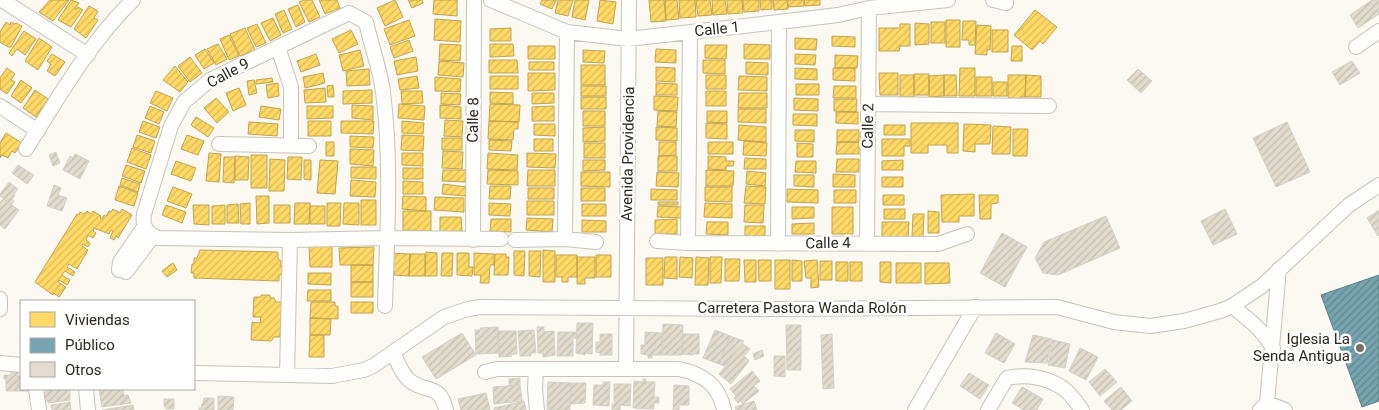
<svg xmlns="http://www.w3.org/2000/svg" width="1379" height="410" viewBox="0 0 1379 410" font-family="Roboto,sans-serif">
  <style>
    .homes { fill: url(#homes-hatch); stroke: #c0a450 }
    .public { fill: url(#public-hatch); stroke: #608083 }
    .building { fill: url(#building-hatch); stroke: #d2d0c7 }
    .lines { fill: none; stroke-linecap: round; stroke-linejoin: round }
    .minor-casing { stroke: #c6c4ba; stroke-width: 16 }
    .minor { stroke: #fefefd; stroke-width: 14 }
    .poi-dot { fill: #757167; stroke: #fff; stroke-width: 2 }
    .labels { text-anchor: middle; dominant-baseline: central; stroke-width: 5; stroke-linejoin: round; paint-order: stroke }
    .street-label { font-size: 15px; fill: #2d281c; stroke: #fff }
    .poi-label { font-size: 15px; fill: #2d281c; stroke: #fff; text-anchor: end }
  </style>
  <defs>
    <pattern id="homes-hatch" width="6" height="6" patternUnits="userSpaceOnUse" patternTransform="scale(1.25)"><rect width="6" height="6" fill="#ffd966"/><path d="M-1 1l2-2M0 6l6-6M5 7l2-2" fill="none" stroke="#dbba58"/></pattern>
    <pattern id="public-hatch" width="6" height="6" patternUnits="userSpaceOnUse" patternTransform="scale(1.25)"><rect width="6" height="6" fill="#76a5af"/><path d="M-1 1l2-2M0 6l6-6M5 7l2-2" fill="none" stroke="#61868e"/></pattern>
    <pattern id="building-hatch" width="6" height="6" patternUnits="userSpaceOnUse" patternTransform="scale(1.25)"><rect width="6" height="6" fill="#e1dccd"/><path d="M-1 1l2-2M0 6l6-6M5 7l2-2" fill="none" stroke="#c1bdaf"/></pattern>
  </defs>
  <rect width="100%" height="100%" fill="#fbf9f2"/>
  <!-- homes -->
  <path class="homes" d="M50 0H69L53 21 39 12Z
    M71 0 79 3 75 9H77L78 7 83 10 71 27 58 20Z
    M304 0H312L320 17 309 22 299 2Z
    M319 0H337L340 8 325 14Z
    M395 0 403 17 385 26 377 8Z
    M408 0H422L423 3 412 8Z
    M434 0H457V16L433 14Z
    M542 0H556L552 9 540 4Z
    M558 0H573L568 16 555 13Z
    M575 0H589L585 20 572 17Z
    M600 0 616 2 613 24 597 21Z
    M649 0H664L666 21 651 22Z
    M665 0H677L679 19 666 20Z
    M679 0H695L696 17 680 18Z
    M696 0H710L712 15 698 16Z
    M712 0H725L727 14 713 15Z
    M727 0H742L743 13 728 14Z
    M743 0H759V11L744 12Z
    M760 0H772V9L761 10Z
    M773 0H787L788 9 774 10Z
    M788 0H804V6L788 7Z
    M804 0H820V5L805 6Z
    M298 5 305 22 296 27 288 9Z
    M89 6 98 11 94 18 98 20 86 38 74 29Z
    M284 10 292 29 283 33 275 14Z
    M1035 10 1057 27 1043 44 1040 41 1032 50 1014 35Z
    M273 18 281 35 270 41 261 23Z
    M435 19 461 21 460 42 434 40Z
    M409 20 415 36 390 45 384 29Z
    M946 20H960V47H946Z
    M963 21H976L975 45H969V40H962Z
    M6 22 10 25 11 22 15 24 16 23 22 26 11 47H8L0 42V32Z
    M931 22H945V43H931Z
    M915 23 929 24V44L915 45Z
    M257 24 266 43 256 47 247 28Z
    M900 24H910V46H900L899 51H879V28H900Z
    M977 25 991 26 990 50H987V55L975 54Z
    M245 28 255 50 240 56 230 34Z
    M511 28V41H490V29Z
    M351 30 358 44 339 53 332 39Z
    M992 30H1008V52H992Z
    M24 31 36 39 25 55 17 49 12 56 9 53Z
    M229 35 239 56 229 60 220 39Z
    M832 36 855 37V47L832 46Z
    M39 38 52 47 38 70 25 61Z
    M795 38 817 39 816 50 795 49Z
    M409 40 413 51 394 58 390 47Z
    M218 44 227 59 216 65 207 49Z
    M440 44 461 45 460 61 439 60Z
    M490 44H513L514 56 490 57Z
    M744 44 770 45V59H744Z
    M705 45H727L726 59 705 58Z
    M528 46H555V59H528Z
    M1012 46H1022V61H1011Z
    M205 49 214 63 204 69 195 55Z
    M656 49 676 50V63L655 62Z
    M360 50 364 66 343 71 339 55Z
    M583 50 605 51 604 63 583 62Z
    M52 54 65 62 55 76 47 71 51 64 47 61Z
    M316 54 320 65 301 72 297 61Z
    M795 54 816 55 815 65 795 64Z
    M835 55 858 56 857 68H835Z
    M190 57 202 73 190 82 178 66Z
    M416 57 418 71 397 75 394 61Z
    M489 60H517L518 73H489Z
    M703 60H725V74L703 73Z
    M439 61 464 63 463 77 438 75Z
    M529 62H554V70H529Z
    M746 62 768 63V75L746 74Z
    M581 65H605V85H581Z
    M175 66 188 82 180 92 163 80Z
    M656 67 675 68V82L656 81Z
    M7 68 15 74 11 80 15 82 7 94 0 89V78Z
    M795 68 817 69V80L795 79Z
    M833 68H855V81L833 80Z
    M960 68H975V96H959Z
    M369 69 370 85 347 86 346 71Z
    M323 73 325 83 305 88 303 77Z
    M528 73H555V90L528 91Z
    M879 73H898V95H880Z
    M914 74H929V95H914Z
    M706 75H726V89H706Z
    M900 75H914V97H900Z
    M944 75V96L929 97V76Z
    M944 75H956L957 96H944Z
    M1008 75H1026L1025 97H1020L1018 100 1008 97Z
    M1026 75 1041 76V97H1025Z
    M417 76 419 88 400 90 398 79Z
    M490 76H518V89H490Z
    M739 76 767 77V91L738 90Z
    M435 77 461 79 460 92 435 91Z
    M976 77H992V96H976Z
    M272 78 273 82 256 84V80Z
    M21 80 32 88 21 103 11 96Z
    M254 80 257 93 249 95 247 81Z
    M993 82H1007V96H993Z
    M278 83 279 96 268 98 266 85Z
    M656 83 677 84V95H656Z
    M796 84H819V95H796Z
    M333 85 334 97H328L327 86Z
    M581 86H606V96H581Z
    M834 86H856V98H833Z
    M239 88 246 105 233 111 226 93Z
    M325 88 326 102 305 103 304 90Z
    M35 90 48 99 36 117 23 108Z
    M372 90V103L343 104V91Z
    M156 91 173 98 167 111 150 103Z
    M401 91H422L423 103 402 104Z
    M706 91H726V106H706Z
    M490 92 513 93V104L490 103Z
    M441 93 461 94 460 105 441 104Z
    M532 93H554V103L532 104Z
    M739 93H767V108H738Z
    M654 96 678 97 677 111 654 110Z
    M581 97H606V109H581Z
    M216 98 229 112 217 123 204 108Z
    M794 98 818 99V111L794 110Z
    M834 99H857L856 112 834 111Z
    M399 104 425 106 424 120 398 118Z
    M490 104 520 105 519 122 489 121Z
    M352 105 373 106V120L352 118Z
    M440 105 461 107V119L440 118Z
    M150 106 164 112 159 124 145 118Z
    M261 106 281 109 279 120 259 117Z
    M307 106H333V118L307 119Z
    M554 106V121H532V107Z
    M738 109H766V123L738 122Z
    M583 111H605V126H583Z
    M658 111 677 112 676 127 657 126Z
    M707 111H727V123L707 122Z
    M836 112H858V124L836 123Z
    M793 114H817V126L793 125Z
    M196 117 214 128 208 137 191 125Z
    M445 120 463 121 462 137 444 136Z
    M143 121 160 127 156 138 139 132Z
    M308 121H331V136H308Z
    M341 121H374L373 134 341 133Z
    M402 121 424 123 423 134 402 133Z
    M489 121 518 122V129H514L513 140 488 139Z
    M249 122 278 124 277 136 248 134Z
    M706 123 727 124V139L706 138Z
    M911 123H958V153H947V145H928V153H911Z
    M534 124H555V136L534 135Z
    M964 124 991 125 990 144H975V152L963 151Z
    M739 125 766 127V142L738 140Z
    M884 125H905V135H884Z
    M993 126 1011 127 1010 154H992Z
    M605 127V141L583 142V128Z
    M656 127 677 128V141L656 140Z
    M1013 129H1028L1027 156H1013Z
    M795 130H814V142L795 141Z
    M837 130H859V142H837Z
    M6 133 22 143 15 153 12 151 8 158 2 155 0 158V143Z
    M137 135 155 141 151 153 133 147Z
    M187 135 204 141 198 155 181 149Z
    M402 135 424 136 423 151 401 150Z
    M350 136 374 137 373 148 350 147Z
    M442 138H462V150H442Z
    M534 139H553V151H534Z
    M882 139H910V146H904V156H882Z
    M489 140 512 141 511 151 489 150Z
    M744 141 767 143 766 156 743 155Z
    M326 142H334V156H326Z
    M659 142H676V155L659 156Z
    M708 142H733V154H708Z
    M837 142H859V154H836Z
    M584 143H605V158H584Z
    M797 143 813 144V157H797Z
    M132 148 151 155 146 169 127 162Z
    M350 149 374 150 373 166 350 164Z
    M443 151 463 152 462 169 442 168Z
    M209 153 221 154 219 182 206 181Z
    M402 153H423V166L402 165Z
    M488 153 518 155 517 170 487 169Z
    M527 153 556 154 555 168 527 167Z
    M251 155H267V188H251Z
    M235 156 249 157 248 180H235Z
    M658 156H677V171H658Z
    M708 156 726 157V161H734L733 166H726V170L708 169Z
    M224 157H235L234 183 223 182Z
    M288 157H302L301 180 287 179Z
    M745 158 766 159V169H744Z
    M270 159 285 160 284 191H269Z
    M837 159H859V172H836Z
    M304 160H311V180L304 179Z
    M320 160 338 161 335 194 317 193Z
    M583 160H605V170L583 171Z
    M903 160V170H882V161Z
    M176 161 196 168 191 181 171 174Z
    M796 161H816V173L795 172Z
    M126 165 145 171 141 183 122 176Z
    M351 167H376V179L351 178Z
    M403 168H423V179H403Z
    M443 170H466V182L442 181Z
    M488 170 518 171V185L487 184Z
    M528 170H555V186H527Z
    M706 170 734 171 733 186H706Z
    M747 171 766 173 765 186 746 184Z
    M581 172H610V187L581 186Z
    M657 172 679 173 678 187 656 186Z
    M833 174 855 175V187H833Z
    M794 175H814V187L794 186Z
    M882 177H903V187H882Z
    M122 178 140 184 138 192 120 185Z
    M351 180 376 182 375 197 350 196Z
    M403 181 423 182V194H403Z
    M443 184 467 187 466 196 442 194Z
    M119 186 138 193 134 206 115 200Z
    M490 186H511L510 199H489Z
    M746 186 766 187 765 204 744 203Z
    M173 187 192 194 186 208 167 201Z
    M705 187H732V202L705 201Z
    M528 188H554V199H528Z
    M581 188H605V201H581Z
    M651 189 677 190V200H651Z
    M787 189 818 190V203L787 202Z
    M834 190H856V203H834Z
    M974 194V216H959V222H942L941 195Z
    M883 195H904V205H883Z
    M979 195H998V203L991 204V219H980Z
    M256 196H269V223L257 224Z
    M403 196 426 197V211L402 209Z
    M435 197 464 198V212L434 210Z
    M361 200H376V225H361Z
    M527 201H554V215H527Z
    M658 202H678V205H658Z
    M250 203V224H241L240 204Z
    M295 203H310L309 224H294Z
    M327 203H341L340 226H327Z
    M344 203H359V225L343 224Z
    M489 203 511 204 510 216 489 215Z
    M705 203 732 204V218L704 217Z
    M238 204 239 223H227V205Z
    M582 204H606V216H582Z
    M166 205 186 212 182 223 162 215Z
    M193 205H209V225L194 224Z
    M225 205V224H212V206Z
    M274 205H290V223H274Z
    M745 205H764L763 223 744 222Z
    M310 206H325V224H310Z
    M658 206 682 207V218L657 217Z
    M792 207H814V218L792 219Z
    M832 207H853V234H832Z
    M113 209 120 213 122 209 132 215 118 238 116 236 114 240 110 238 113 231 111 230 109 234 94 228 93 231 96 233 93 238 88 235 86 240 90 243 88 247 83 244 82 246 88 250 77 269 69 264 67 267 75 272 73 276 65 271 62 275 70 280 67 285 59 280 58 282 66 287 59 297 54 293 53 295 35 282 77 214 79 215 80 212 84 214 87 211 91 214 93 211 101 216 100 218 102 219 104 215 106 216 109 211 111 212Z
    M884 209H905V219H884Z
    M403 211H431V231L403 230Z
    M928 211 939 212V233H928Z
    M913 214H924L923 237 912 236Z
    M440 217H461L462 231 440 232Z
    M527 218 553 219 552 232 526 230Z
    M491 219H511V232L490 231Z
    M677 219V234H655V220Z
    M582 220 606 221V232H582Z
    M707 222H728V235L706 234Z
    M882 222H909L908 238 882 237Z
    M814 223V234H792V224Z
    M745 226H765V236H745Z
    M309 246H332V267H310Z
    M374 247 373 265H340L339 248Z
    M200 250 278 252V259L281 261 280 266H283V275H279V281L194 278V273H191L192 264H194V258H197Z
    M543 250 555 251V282H543Z
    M514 251H525L524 276 514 275Z
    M529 251H541L540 277 529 276Z
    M426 252 437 253V276H425Z
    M390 253 410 254 409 276 394 275V271H390Z
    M442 253H453L452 276H441Z
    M457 253H469V267H473L472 276 457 275Z
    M474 253 494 254V265H490L489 283H480L481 275H474Z
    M410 254H425V276H409Z
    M495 254H506V257H509L508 275H494Z
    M556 255H577V277H568V282H562V277H556Z
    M596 255H611V277H596Z
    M577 257H595V278H585V284H577Z
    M665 257H677V279L664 278Z
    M680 257 693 258 692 278 679 277Z
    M696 257 709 258 708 285H695Z
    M710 257H722L721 283H710Z
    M646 258H663V285H646Z
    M725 259H740L739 281H725Z
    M744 260H756V282H745Z
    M758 260H771V281H759Z
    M775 260H790V289H775Z
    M792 260 802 261V281H792Z
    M817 260 819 287 811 288V278H806L804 261Z
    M820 261H832V280H820Z
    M836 262H848V281H836Z
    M850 262H862V281H850Z
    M880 262H891V283L880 282Z
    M173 263 177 270 167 277 162 271Z
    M896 263H921V283H896Z
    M925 263H949L950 283 925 284Z
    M351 265H373V282H351Z
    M308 273H331V285L308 284Z
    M351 282H373V297H351Z
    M308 290H331V301H307Z
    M261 295H270V298H274L276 302H282L280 337H274L271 341 251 340 252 322 260 323 261 317H253L254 297H261Z
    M311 302H335V306H338V319L310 318Z
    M351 302H373V313H351Z
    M310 318 331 319 330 335H310Z
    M310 335H324V357H309Z"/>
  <!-- public -->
  <path class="public" d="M1379 275V401L1362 407 1321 295Z"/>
  <!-- building -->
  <path class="building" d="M1372 0H1379V14L1358 28 1350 15Z
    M1352 61 1360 73 1340 85 1332 72Z
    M1138 69 1152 81 1141 93 1127 80Z
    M1287 122 1310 172 1276 187 1253 138Z
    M56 152 60 163 53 166 49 155Z
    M75 154 89 161 80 179 63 170 70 156 73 158Z
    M18 165 34 175 27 184 12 173Z
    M9 182 18 189 14 194 15 195 12 199 14 201 11 205 0 196V194Z
    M54 185 61 188 58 195 67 198 62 211 47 206Z
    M3 199 19 210 5 229 0 225V202Z
    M1225 209 1237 234 1213 245 1201 221Z
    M1379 210V235L1378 236 1367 218Z
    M1106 216 1120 248 1058 275 1043 273 1035 258 1044 242Z
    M1002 233 1027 247 1005 287 980 273Z
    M577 323H593L592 354 585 353V355L576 353Z
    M663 324 683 325 682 355H662Z
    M786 325H801V370H787Z
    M498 327 499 353 476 354 475 330H481L480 328Z
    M537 327H544V332L554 331 555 355 543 357V353H538Z
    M534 330 536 353H531V356H520L518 331Z
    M715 330 730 336 719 364 703 358Z
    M498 331H516L517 354H512V356L499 357Z
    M558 332H576V338H573V356H557Z
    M645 332 662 333V355H652V358H648V355L641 354V345H645Z
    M462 333 476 355 436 379 422 357Z
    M996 333 1015 344 1004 363 985 353Z
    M600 334H612V355H600V353L596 352V342H600Z
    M683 334H699V354H693V355L682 354Z
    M832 334 834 388 823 389 821 335Z
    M1033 335 1052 339 1047 363 1025 362Z
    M730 336 744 341 725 366 719 364Z
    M1053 340 1070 344 1065 368 1048 365Z
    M743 344 750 349 744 356 749 361 731 384 719 374Z
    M1080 348 1098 357 1086 380 1069 371Z
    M762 350 764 356 755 360 753 354Z
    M774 356H785V377L774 376Z
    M1105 369 1117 382 1100 396 1089 382Z
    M18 371 17 391H6V379H4V375H11V372Z
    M752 371 760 381 754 386 759 391 743 404 740 401 738 403 734 398 736 396 730 389Z
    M969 373 989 385 980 399 960 386Z
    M18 376H21V389H29V391H17Z
    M520 378V385L509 386V379Z
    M643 379H646V382H655L654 397H659V403H654V409L633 408 634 381 643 382Z
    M548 382 571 383 570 410H547Z
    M603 382H610L609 406 593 405 594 385H603Z
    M571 383H586L585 403 570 404Z
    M614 384H631L630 406 620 405V410H612V404H614Z
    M520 385 522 401 494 404 493 387Z
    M674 385 689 386V405H679V410H673Z
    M1022 387 1043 399 1037 410H1024L1012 403Z
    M1121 387 1132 401 1121 410H1112L1104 401Z
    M46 389H70V400L48 403V401H45L44 393 46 392Z
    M99 389H111V390L123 389 124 396 128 395 131 403 102 407Z
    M486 393 490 410H461L458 399Z
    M218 396 234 397 233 410H218Z
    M204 398H214V410H199V408H201L202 404H203Z
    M164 399H174V409H166L164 405Z
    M524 401 526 410H494V408Z
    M754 401 757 410H736L735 407Z
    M70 402 71 410H52L51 405Z
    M133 405 134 410H102Z"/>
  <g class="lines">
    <!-- minor casing -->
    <g class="minor-casing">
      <path id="minor" d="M2 0 88 55
        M491 0 567 32 628 39 779 22 838 15 869 8 948 0
        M993 0 1006 3
        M278 47 291 87V145
        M1356 47 1379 31
        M869 104 1049 106
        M0 106 38 131
        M219 144 309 146
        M26 149C58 98 90 42 133 0
        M565 239 567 32
        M473 240 474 0
        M515 240 565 239 596 242
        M657 241 688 243 938 244 967 234
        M688 243 690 32
        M867 243 869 8
        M778 244 779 22
        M119 270 120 262 144 227
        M126 272 153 236
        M0 299V309
        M385 306C387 235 392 163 383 92 380 69 371 45 366 22L349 13 210 80 184 102 171 126 144 214C142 226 146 233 158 238L290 240 387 238 501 239
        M1232 306C1249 320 1262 329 1273 348
        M393 352C397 361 401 373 409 380 425 394 440 382 446 410
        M0 363 21 365
        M536 369 535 389 537 410
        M626 369 629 0
        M485 372 497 369H679C703 374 719 385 724 410
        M194 373 332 376 364 370 373 366 444 317 468 309 480 307 778 309 1057 307 1114 322 1150 326 1184 321 1220 311 1232 306 1262 286 1349 205 1379 185
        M287 375 290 240
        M36 389 39 410
        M86 389 88 410
        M1267 403 1285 410
        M915 410 975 307
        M988 410 1007 378C1026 374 1048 377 1064 389 1071 394 1077 403 1082 410
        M1260 410 1267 403 1279 269"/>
    </g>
    <!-- minor -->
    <use href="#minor" class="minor"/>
  </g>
  <!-- markers -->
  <circle class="poi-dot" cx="1360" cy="348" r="5"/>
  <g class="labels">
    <!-- street labels -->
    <g class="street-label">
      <text transform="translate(717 29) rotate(-6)">Calle 1</text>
      <text transform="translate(228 73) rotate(-29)">Calle 9</text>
      <text transform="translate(473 120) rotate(-89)">Calle 8</text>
      <text transform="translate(868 126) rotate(-89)">Calle 2</text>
      <text transform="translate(628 154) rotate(-89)">Avenida Providencia</text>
      <text transform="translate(828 243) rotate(-1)">Calle 4</text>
      <text x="802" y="308">Carretera Pastora Wanda Rolón</text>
    </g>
    <!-- poi labels -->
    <g class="poi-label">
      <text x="1350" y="339">Iglesia La<tspan x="1350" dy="17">Senda Antigua</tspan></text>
    </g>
  </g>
  <!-- legend -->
  <rect x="20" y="300" width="175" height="90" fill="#ffffff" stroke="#aba9a4"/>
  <rect x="30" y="312" width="25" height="15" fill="#ffd966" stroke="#aba9a4"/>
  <text x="65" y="325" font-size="15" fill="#2d281c">Viviendas</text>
  <rect x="30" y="338" width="25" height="15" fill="#76a5af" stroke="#aba9a4"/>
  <text x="65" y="350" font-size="15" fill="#2d281c">Público</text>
  <rect x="30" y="362" width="25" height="15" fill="#e1dccd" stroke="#aba9a4"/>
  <text x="65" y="375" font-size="15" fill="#2d281c">Otros</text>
</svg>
